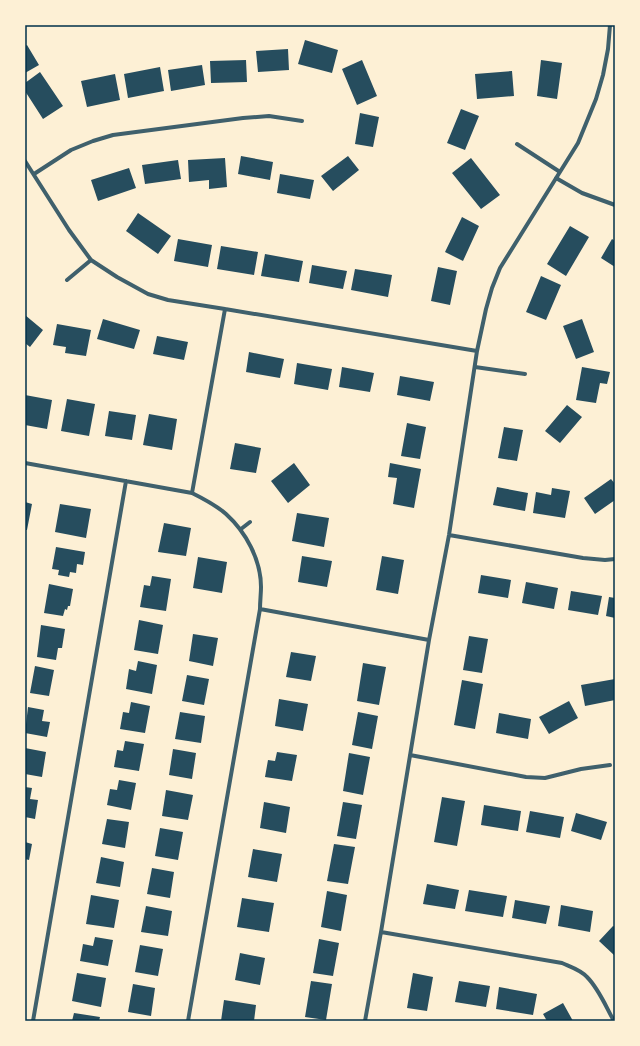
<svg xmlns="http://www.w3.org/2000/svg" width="640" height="1046" viewBox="0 0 640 1046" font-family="Bitter,serif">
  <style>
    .building { fill: #264d5e }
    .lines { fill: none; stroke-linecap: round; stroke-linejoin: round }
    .minor { stroke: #3f606c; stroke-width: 4 }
    .neatline { fill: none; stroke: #003049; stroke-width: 1.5 }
  </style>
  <rect width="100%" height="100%" fill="#fdf0d5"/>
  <!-- building -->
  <path class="building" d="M305 40 338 50 332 73 298 64Z
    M27 45 39 65 25 73V46Z
    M288 49 289 70 258 72 256 51Z
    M246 60 247 82 211 83 210 61Z
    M362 60 377 96 357 105 342 69Z
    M541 60 562 63 557 99 537 96Z
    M202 65 205 85 171 91 168 70Z
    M160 67 164 91 128 98 124 74Z
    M512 71 514 96 477 99 475 74Z
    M40 72 63 106 43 119 25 91V83Z
    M115 74 120 100 87 107 81 81Z
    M461 109 479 116 465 150 447 143Z
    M360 113 379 117 373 147 355 144Z
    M241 156 273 162 270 180 238 174Z
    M348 156 359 170 333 191 321 176Z
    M225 158 227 187 209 189V180L189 182 188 160Z
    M471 158 500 195 481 209 452 173Z
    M178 160 181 179 145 184 142 165Z
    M129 168 136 188 98 201 91 180Z
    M280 174 314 180 310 199 277 193Z
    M138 213 171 236 158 254 126 231Z
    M462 217 479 226 463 261 445 252Z
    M570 226 589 237 566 276 547 264Z
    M178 239 212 245 208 267 174 261Z
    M612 239 615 241V267L601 258Z
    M221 246 258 252 254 275 217 269Z
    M265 254 303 261 299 282 261 276Z
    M312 265 347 271 343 289 309 283Z
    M438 267 457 271 450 305 431 301Z
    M355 269 392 275 388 297 351 290Z
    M541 276 561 285 546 320 526 312Z
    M25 315 43 330 30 347 25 343Z
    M103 319 140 330 134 349 97 339Z
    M582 319 594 352 576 359 563 326Z
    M57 324 91 330 86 356 65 353 66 347 53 345Z
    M157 336 188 342 184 360 153 354Z
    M249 352 284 359 280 378 246 372Z
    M297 363 332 369 328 390 294 384Z
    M342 367 374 373 370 392 339 387Z
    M582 367 610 372 607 384 600 383 596 403 576 400Z
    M400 376 434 382 430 401 397 395Z
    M25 395 52 400 47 429 25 425Z
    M67 399 95 404 89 436 61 431Z
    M567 405 582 417 560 443 545 431Z
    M109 411 136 415 132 440 105 436Z
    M149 414 177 419 172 450 143 445Z
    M407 423 426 427 420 459 401 456Z
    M504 427 523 430 517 461 498 458Z
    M235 443 261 448 256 473 230 469Z
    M294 463 310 485 288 503 271 481Z
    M390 463 421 469 414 508 393 504 397 478 388 477Z
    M611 479 615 484V500L595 514 584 498Z
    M497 487 528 493 525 511 493 505Z
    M552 488 570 491 565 518 533 513 536 492 551 495Z
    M25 502 32 504 27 530H25Z
    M60 504 91 509 86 538 55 532Z
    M297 513 329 518 324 547 292 541Z
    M164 523 191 528 186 556 158 552Z
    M56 547 85 552 83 565 77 564 76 573 70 572 69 577 58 575 59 570 52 569Z
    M302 556 332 561 327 587 298 582Z
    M382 556 404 560 398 594 376 590Z
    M198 557 227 562 222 593 193 588Z
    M481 575 511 580 508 598 478 593Z
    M152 576 171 579 166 611 140 607 144 585 150 586Z
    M526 582 558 588 554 609 522 603Z
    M49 584 73 589 70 606H68L67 610 65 609 63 616 44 613Z
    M571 591 602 596 598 615 568 610Z
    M609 597 615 598V618L606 616Z
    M139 620 163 625 158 654 134 650Z
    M41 625 65 629 62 648H58L56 660 37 657Z
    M193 634 218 638 213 666 189 661Z
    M469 636 488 639 482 673 463 670Z
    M291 652 316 656 311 681 286 677Z
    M138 661 157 665 152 694 126 689 129 669 136 671Z
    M363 663 386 667 379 705 357 701Z
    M35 666 54 670 49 696 30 693Z
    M187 675 209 679 204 705 182 701Z
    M615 679V700L585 706 581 685Z
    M462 680 483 684 475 729 454 725Z
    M279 699 308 704 303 731 275 726Z
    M569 701 578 718 549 734 539 717Z
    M131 702 150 706 145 733 120 729 123 712 129 713Z
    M28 707 44 710 42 721 50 722 47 737 25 733Z
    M180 712 205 716 201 743 175 739Z
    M358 712 378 716 372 749 352 745Z
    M499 713 531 719 528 739 496 733Z
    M125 741 144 744 139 771 114 767 117 750 123 751Z
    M25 748 46 752 42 777 25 774Z
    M173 749 196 753 192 779 169 775Z
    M277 752 297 755 292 781 265 777 268 760 275 761Z
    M349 753 370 757 363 795 343 791Z
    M119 780 136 783 131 810 107 805 110 789 117 790Z
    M25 787 32 788 30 799 38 800 35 819 25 817Z
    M166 790 193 795 188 820 162 816Z
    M442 797 465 801 457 846 434 842Z
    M264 802 290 807 286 833 260 828Z
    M343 802 362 805 356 839 337 836Z
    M484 805 521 811 518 831 481 825Z
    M530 811 564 817 560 838 526 832Z
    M576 813 607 822 601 840 571 831Z
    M107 819 129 822 125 848 102 844Z
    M160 828 183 832 178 860 155 856Z
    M25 842 32 844 29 860 25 859Z
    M334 844 355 847 348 884 327 881Z
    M253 849 282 854 277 882 248 877Z
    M101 857 124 862 120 887 96 883Z
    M152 868 174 872 170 898 147 894Z
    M427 884 459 890 455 909 423 904Z
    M469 890 507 896 503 917 465 911Z
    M327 891 347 895 341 931 321 927Z
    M91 895 119 900 114 928 86 924Z
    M242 898 274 903 269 932 237 927Z
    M515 900 550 906 546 924 512 918Z
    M561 905 593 911 590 932 558 926Z
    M146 906 172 911 168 936 141 932Z
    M613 926 615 927V956L599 941Z
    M95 937 113 940 108 966 80 961 83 944 93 946Z
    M319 939 339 943 333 976 313 973Z
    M140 945 163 949 158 976 135 972Z
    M240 953 265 958 260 985 235 980Z
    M77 973 106 978 101 1007 72 1001Z
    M413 973 433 977 427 1011 407 1008Z
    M311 981 332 984 326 1020 305 1017Z
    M459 981 490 986 486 1007 455 1002Z
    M133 984 155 988 151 1016 128 1012Z
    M499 987 537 994 533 1015 496 1009Z
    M224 1000 256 1005 254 1021H221Z
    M563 1003 573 1021H547L543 1014Z
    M74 1013 100 1017 99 1021H72Z"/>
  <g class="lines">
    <!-- minor -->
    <path class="minor" d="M517 144 560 172
      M25 161 69 230 91 260 117 277 148 294 168 300 225 309 477 351
      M34 174 71 150 93 141 113 135 243 118 269 116 302 121
      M556 178 582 193 615 205
      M67 280 91 260
      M475 367 525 374
      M25 463 192 493C204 499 216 505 226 514 246 532 261 560 261 587 261 594 260 601 260 609L188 1021
      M192 493 225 309
      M241 529 250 522
      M449 535 583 558 605 560 615 559
      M260 609 429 640
      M410 755 526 777 545 778 581 769 610 765
      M381 932 562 963C571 967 581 970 587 977 599 989 606 1007 614 1021
      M33 1021 126 481
      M365 1021 381 932 429 640 449 535 477 351 486 309 492 288 500 268 578 143 596 99 603 75 608 49 610 25"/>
  </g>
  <!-- border -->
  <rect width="640" height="1046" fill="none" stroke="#fdf0d5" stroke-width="52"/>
  <rect x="26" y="26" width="588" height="994" class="neatline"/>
</svg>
